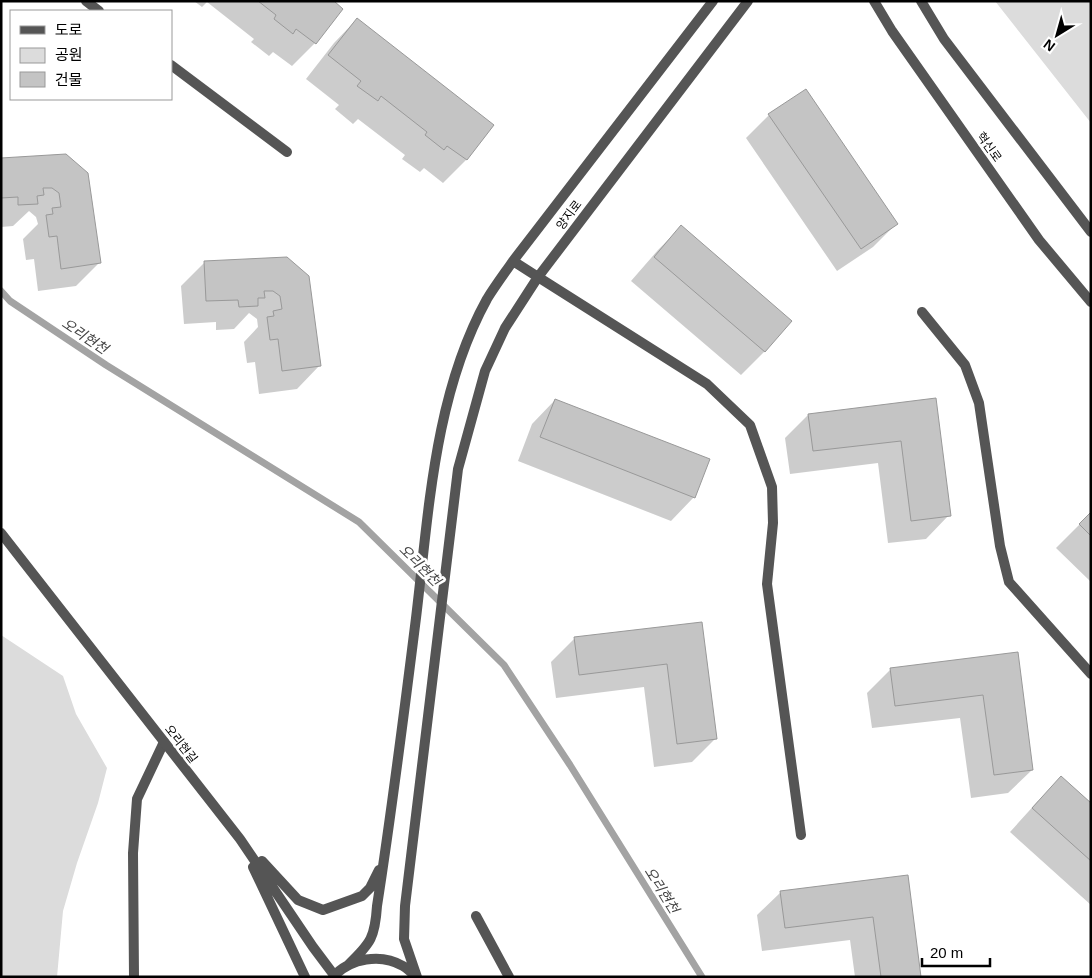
<svg xmlns="http://www.w3.org/2000/svg" width="1092" height="978" viewBox="0 0 1092 978" font-family="Helvetica,'Noto Sans KR',sans-serif">
  <style>
    .green { fill: #dcdcdc }
    .shadow { fill: #0003 }
    .lines { fill: none; stroke-linecap: round; stroke-linejoin: round }
    .stream { stroke: #a3a3a3; stroke-width: 7 }
    .building { fill: #c4c4c4; stroke: #999 }
    .service { stroke: #555; stroke-width: 10 }
    .minor { stroke: #555; stroke-width: 10 }
    .tertiary { stroke: #555; stroke-width: 10 }
    .labels { text-anchor: middle; dominant-baseline: central; stroke-width: 5; stroke-linejoin: round; paint-order: stroke }
    .street-label { font-size: 12px; fill: #000; stroke: #fff }
    .water-label { font-size: 14px; font-style: italic; fill: #444; stroke: #fff }
  </style>
  <rect width="100%" height="100%" fill="#fff"/>
  <!-- green -->
  <path class="green" d="M995 1H1091V123Z
    M1 635 63 676 76 714 107 768 98 803 77 863 63 911 57 977H1Z"/>
  <!-- shadow -->
  <path class="shadow" d="M194 1H332L315 43 292 66 273 52 269 56 251 42 254 39 207 2 202 7Z
    M357 19 493 126 466 160 443 183 424 168 420 172 402 159 405 155 358 119 353 124 335 109 339 105 306 79 334 43Z
    M769 115 897 223 873 247 837 271 746 138Z
    M65 156 99 263 76 286 38 291 34 259 26 260 23 239 38 224 36 217 29 211 13 226 1 227V159Z
    M681 227 791 321 764 352 741 375 631 281 658 250Z
    M286 258 320 365 297 389 259 394 255 362 247 363 244 342 258 327 257 319 249 313 234 329 216 330V322L184 324 181 286 205 262Z
    M935 399 949 515 926 539 888 543 878 463 790 474 785 438 808 415Z
    M555 400 694 497 671 521 518 461 532 424Z
    M1091 513V582L1056 548Z
    M701 623 715 739 692 762 654 767 644 687 556 698 551 662 574 639Z
    M1017 654 1032 770 1008 793 971 798 960 718 872 728 867 693 891 669Z
    M1038 801 1091 805V905L1010 832Z
    M907 876 920 977H855L850 940 762 951 757 915 781 892Z"/>
  <g class="lines">
    <!-- stream -->
    <path class="stream" d="M1 291 10 301 106 365 359 522 504 665 570 765 702 977"/>
  </g>
  <!-- building -->
  <path class="building" d="M258 1H334L343 9 316 44 296 29 293 34 274 19 276 15Z
    M357 18 494 125 467 160 447 146 444 150 425 135 427 132 381 96 378 101 357 86 361 81 328 55Z
    M806 89 898 224 861 249 768 114Z
    M66 154 88 173 101 263 61 269 57 236 49 237 46 215 53 214 52 208 61 207 59 193 52 188H43L44 195 37 196 38 204 18 205V197L1 198V158Z
    M681 225 792 321 765 352 654 257Z
    M287 257 309 276 321 366 282 371 278 339 270 340 267 317 274 316 273 311 282 309 280 296 273 291H264L265 298H258V306L239 307 238 300 206 301 204 261Z
    M936 398 951 516 911 521 901 441 813 451 808 414Z
    M555 399 710 459 695 498 540 437Z
    M1091 512V536L1079 524Z
    M702 622 717 739 677 744 667 664 579 675 574 637Z
    M1018 652 1033 770 994 775 983 695 895 706 890 668Z
    M1061 776 1091 803V861L1032 808Z
    M908 875 921 977H881L873 917 785 928 780 891Z"/>
  <g class="lines">
    <!-- service -->
    <path class="service" d="M86 1 99 11
      M171 65 287 152
      M538 277 707 384 750 425 772 487 773 523 767 584 801 835
      M922 312 965 365 979 403 1000 546 1009 582 1091 674
      M134 977 133 853 137 799 164 742"/>
    <!-- minor -->
    <path class="minor" d="M476 916 509 977"/>
    <!-- tertiary -->
    <path class="tertiary" d="M874 1 892 31 1039 240 1091 302
      M921 1 944 39 1091 232
      M513 261 538 277
      M1 533 240 839 313 947 334 975
      M262 861 298 900 323 910 362 896 370 888 379 870
      M253 867 305 977
      M349 964C371 943 375 937 377 906 392 810 404 714 416 618 429 511 434 395 487 299 495 286 504 274 513 261L713 1
      M333 977C350 958 381 953 403 966 408 969 412 973 416 977
      M417 977 404 939 405 906 458 469 485 371 505 328 538 277 748 1"/>
  </g>
  <g class="labels">
    <!-- street labels -->
    <g class="street-label">
      <text transform="translate(989 147) rotate(55)">혁신로</text>
      <text transform="translate(569 215) rotate(-53)">양지로</text>
      <text transform="translate(181 744) rotate(52)">오리현길</text>
    </g>
    <!-- water labels -->
    <g class="water-label">
      <text transform="translate(85 336) rotate(34)">오리현천</text>
      <text transform="translate(420 565) rotate(45)">오리현천</text>
      <text transform="translate(662 890) rotate(58)">오리현천</text>
    </g>
  </g>
  <!-- border -->
  <rect width="1092" height="978" fill="none" stroke="#000000" stroke-width="5"/>
  <!-- legend -->
  <rect x="10" y="10" width="162" height="90" fill="#ffffff" stroke="#999999"/>
  <rect x="20" y="26" width="25" height="8" fill="#555555" stroke="#999999"/>
  <text x="55" y="35" font-size="15" fill="#000000">도로</text>
  <rect x="20" y="48" width="25" height="15" fill="#dcdcdc" stroke="#999999"/>
  <text x="55" y="60" font-size="15" fill="#000000">공원</text>
  <rect x="20" y="72" width="25" height="15" fill="#c4c4c4" stroke="#999999"/>
  <text x="55" y="85" font-size="15" fill="#000000">건물</text>
  <!-- north arrow -->
  <g transform="translate(1057 35) rotate(217)" stroke="#ffffff" stroke-width="4" paint-order="stroke">
  <path d="M0-4L9 19L0 12L-9 19Z" fill="#000000"/>
  <text y="-8" font-size="14" font-weight="bold" text-anchor="middle" fill="#000000">N</text>
  </g>
  <!-- scale -->
  <path d="M922 958v8h68v-8" fill="none" stroke="#000000" stroke-width="2.5"/>
  <text x="930" y="958" font-size="15" fill="#000000" stroke="#ffffff" stroke-width="4" paint-order="stroke">20 m</text>
</svg>
